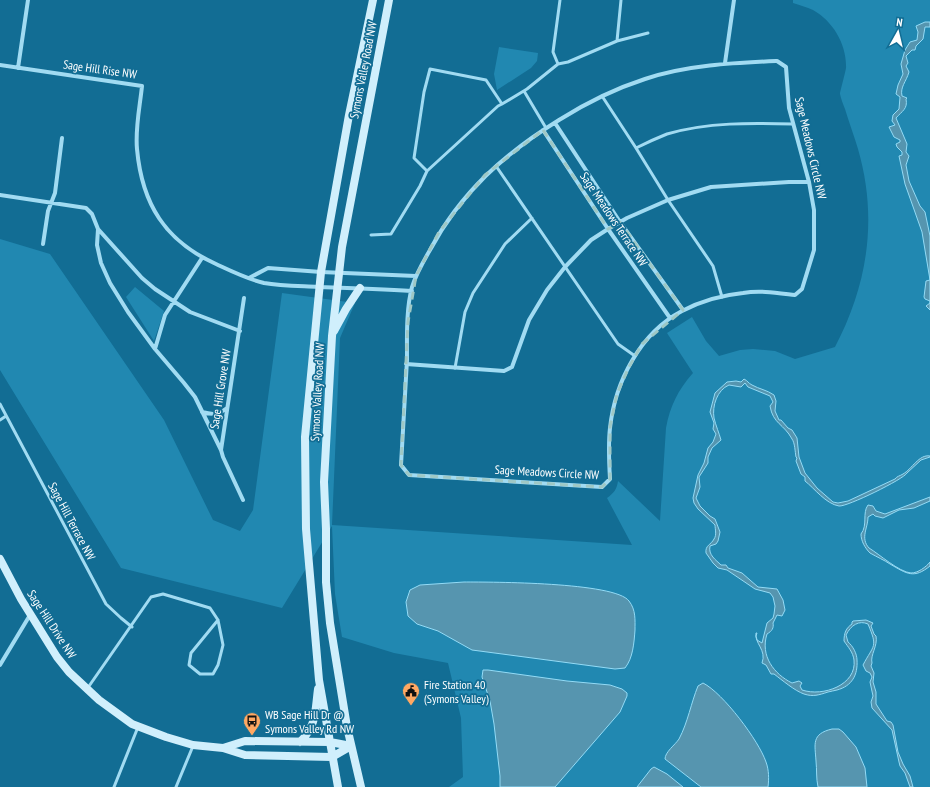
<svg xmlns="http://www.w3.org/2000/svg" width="930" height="787" viewBox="0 0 930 787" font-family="'PT Sans Narrow',sans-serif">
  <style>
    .green { fill: #2188b1 }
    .water { fill: #5695af; stroke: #93dbf6 }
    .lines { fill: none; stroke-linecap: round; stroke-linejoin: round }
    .lane { stroke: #a1dbf2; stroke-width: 3 }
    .street { stroke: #a1dbf2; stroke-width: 4 }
    .secondary { stroke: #d0effc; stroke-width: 8 }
    .marked { fill: none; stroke: #9fc8c5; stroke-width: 3; stroke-dasharray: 8 5; stroke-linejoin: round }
    .labels { text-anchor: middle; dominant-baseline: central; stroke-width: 3.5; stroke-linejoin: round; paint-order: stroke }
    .street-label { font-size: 12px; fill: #fff; stroke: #126d94 }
    .poi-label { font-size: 12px; fill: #fff; stroke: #126d94; text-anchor: start }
  </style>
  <rect width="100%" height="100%" fill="#126d94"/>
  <!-- green -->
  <path class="green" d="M793 0H930V787H449L463 777 461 718 448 663 394 653 342 637 335 594 332 526 282 608 121 568 0 370V239L50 254 164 420 213 520 240 531 253 510 282 293 355 303 340 338 332 525 632 545 607 498C614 493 617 489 618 481L660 521 666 428C670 406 678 390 693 373L667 333 692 317 706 341 719 356 740 350 753 349 775 351 795 359 835 347C868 284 878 218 858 149 854 136 849 122 845 109 843 104 841 99 840 94 840 92 845 74 846 68 847 45 833 21 813 10 807 7 799 5 793 3Z
    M499 47 538 53 537 61 531 68 497 90 494 74Z
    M135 287 164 311 154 341 126 297Z"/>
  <!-- water -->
  <path class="water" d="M925 22H930V27H925L923 39 916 46 915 50H912L906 56 908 63 906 66 909 72C906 82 900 87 902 96L907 98 906 99C908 109 902 111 896 118L907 144 906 152 909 156 906 165 909 181 920 206 925 212 930 236V310L926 306 930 303V301L925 299 924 297 926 281 930 280 922 232 905 184 899 156 902 155V152L897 147 896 144 900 142V140L894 137 889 127 895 125 892 121 893 115 899 109 900 97 896 94 898 85 903 74 901 64 905 50 910 42 917 40 918 32 916 26Z
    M744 379C748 381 748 383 752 385 759 389 767 390 774 395L776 401 775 411 779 420H781L788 428 792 430 797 438 799 457 805 473 817 488 833 502 838 503 848 501 895 479C897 476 900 476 903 474 912 469 919 454 930 456V457L921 460 907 473C904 479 847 507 839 506 826 504 814 488 805 481V477L801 474 796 461 797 458 796 457C795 452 795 443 792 439 784 424 773 424 770 406L773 402 770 396 748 387 745 383 741 387 729 385C717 390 712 406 714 418 716 426 719 433 721 440L712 448 708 457V463L699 477 700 487 696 498 700 506 710 516 715 519 720 532 718 541 716 544 710 546C708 555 716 560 721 565H726L728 568 742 573 758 587 777 589 783 600 785 610 782 616 777 615 773 623C774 628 772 631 767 634 760 656 774 674 792 683L799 681 802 683 800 686 802 690C823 697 857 685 854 660 853 652 848 647 844 641 844 633 846 628 852 624V622L853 621 866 620 873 623 871 626 874 634 876 636C878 646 870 655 872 663L871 666 874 673 873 682 876 692V704L887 721 891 722 893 725 898 752 903 764 910 776 913 787H910L905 773 900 766 899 762 892 730 872 708 871 702 873 696 870 682 872 677 870 673 866 671 863 665C874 644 878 648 868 624 859 620 851 625 846 635L848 642C853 646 857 654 857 660 858 675 852 686 837 690 834 691 831 691 828 692 819 695 813 697 804 694 795 691 782 680 774 674H771L766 665 762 663C767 650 754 643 756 633H757L756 636 757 640 762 643 767 623 773 618 774 614 775 606 773 597 770 593 755 589 727 570 718 568 713 563 706 553C705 545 711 545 714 539 717 535 715 529 715 525L698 509 694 503 693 498 698 475 704 463 708 448 713 442 716 434 713 429 714 423 710 412 715 393 727 382 736 381 741 382Z
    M930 497V501L914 508 899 510 883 518 875 516 873 514 868 517C868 528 860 538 869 548 879 554 899 572 911 573 918 573 926 567 930 562V566C914 579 907 574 890 564 884 560 877 557 870 553 865 548 861 541 861 534 868 525 862 513 868 505L873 506 876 511 885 514Z
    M464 582C491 582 615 582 629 601 636 610 635 620 635 630 634 643 633 658 625 668L615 669 472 650 438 631 417 624 408 616 406 602 410 590 420 585Z
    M483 670H488L567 681 610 685 622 689 627 693V696L620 712 555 787H500V776L494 724 490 701 482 677Z
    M703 683C723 693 759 741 766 762 769 770 769 779 768 787H701L665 759C665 752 675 745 679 739 688 722 691 703 698 686Z
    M832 729H839L843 732 856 747 865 768 867 787H818C816 778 817 770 816 761 815 744 811 734 832 729Z
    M654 767 667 774 683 787H637L651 769Z"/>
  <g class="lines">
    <!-- lane -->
    <path class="lane" d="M617 41 621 0
      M558 64 553 52 560 0
      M524 91 546 128
      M602 96 636 148 668 200 713 266 722 297
      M502 104 486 80 430 69 424 92 414 158 427 171 498 106 502 104 527 89 558 64 568 62 617 41 648 33
      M636 148C646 143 657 138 667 134 708 122 751 123 793 124
      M496 166 618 344 635 356
      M371 235 391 234 420 186 427 171
      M455 368 465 312 473 293 505 244 532 218
      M0 404 106 604 121 618 132 627
      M0 420 6 416
      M87 689 151 597 163 594 210 608 218 620 223 645 218 665 213 674H200L189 665 191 653 218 620
      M114 787 138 727
      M176 787 193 746"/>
    <!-- street -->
    <path class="street" d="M777 61 786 67 789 108 809 182 814 210V250L802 289 795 295C778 293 760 290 743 293 723 295 701 301 682 311 640 333 615 382 610 428 608 445 609 462 610 479L602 487 409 475 401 465C403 430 405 395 407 360 407 337 406 309 412 287 416 274 423 262 430 250 461 192 504 154 559 120 586 103 614 89 645 79 687 65 733 63 777 61Z
      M725 63 734 0
      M0 65 142 86C140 106 135 128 137 149 142 204 165 241 216 264 231 271 247 279 264 283 281 286 300 286 318 287 349 288 380 289 412 291
      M18 68 28 0
      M555 123 620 222 683 310
      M543 130 608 229 670 318
      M0 195 86 208 92 214 98 229 142 278 155 289 190 312 240 331
      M98 229 97 245 101 263 110 283 128 312 155 349 184 383 195 397 221 450 223 457 243 500
      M43 244 48 211 55 193 62 138
      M249 278 268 268 321 272 416 276
      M155 349 165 315 202 258
      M406 364 504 371 512 367 529 320 547 290 565 267 591 240 608 229 627 218 668 200 711 187 789 182H809
      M202 412C213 415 218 415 227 408
      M221 450 244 298
      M0 665 30 615"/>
    <!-- secondary -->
    <path class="secondary" d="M334 331 346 309 360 288
      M0 559 21 599 57 657 69 672 99 700 132 724 166 737 193 745 223 748 245 755 332 757 351 746
      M300 742C317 725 315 711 318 689
      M223 748 245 741 330 742 351 746
      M338 787 319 680 314 622 306 529 305 437 321 272 349 115 373 0
      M361 787 347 727 330 623 326 582V529L324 482 332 336 342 247 389 0"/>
  </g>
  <!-- marked area -->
  <path class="marked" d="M543 130 608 229 620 222 683 310 642 344 628 369 617 394 610 427V479L602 487 409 475 401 465 408 322 416 276 439 232 485 175Z"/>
  <!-- icons -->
  <defs>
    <g id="civic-pin" transform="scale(0.9)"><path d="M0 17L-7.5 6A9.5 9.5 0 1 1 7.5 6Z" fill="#ffa862" stroke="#126d94"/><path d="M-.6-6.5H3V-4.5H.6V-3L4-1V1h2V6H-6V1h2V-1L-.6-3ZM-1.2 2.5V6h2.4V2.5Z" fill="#111"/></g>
    <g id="bus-pin" transform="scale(0.9)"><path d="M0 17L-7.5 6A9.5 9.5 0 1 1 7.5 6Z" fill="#ffa862" stroke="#126d94"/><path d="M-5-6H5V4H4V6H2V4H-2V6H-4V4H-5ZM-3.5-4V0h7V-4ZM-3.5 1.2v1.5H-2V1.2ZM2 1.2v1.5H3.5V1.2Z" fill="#111"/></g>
  </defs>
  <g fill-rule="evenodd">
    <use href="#civic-pin" x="411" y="691"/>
    <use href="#bus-pin" x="252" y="721"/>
  </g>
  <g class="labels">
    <!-- street labels -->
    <g class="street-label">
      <text transform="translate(100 69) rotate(8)">Sage Hill Rise NW</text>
      <text transform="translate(363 70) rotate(-79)">Symons Valley Road NW</text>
      <text transform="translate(811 148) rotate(77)">Sage Meadows Circle NW</text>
      <text transform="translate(614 219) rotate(56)">Sage Meadows Terrace NW</text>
      <text transform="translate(220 389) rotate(-81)">Sage Hill Grove NW</text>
      <text transform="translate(317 392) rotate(-87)">Symons Valley Road NW</text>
      <text transform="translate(547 472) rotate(3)">Sage Meadows Circle NW</text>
      <text transform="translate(72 521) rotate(62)">Sage Hill Terrace NW</text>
      <text transform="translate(52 624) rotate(57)">Sage Hill Drive NW</text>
    </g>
    <!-- poi labels -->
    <g class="poi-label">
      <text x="424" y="684">Fire Station 40<tspan x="424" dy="14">(Symons Valley)</tspan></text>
      <text x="265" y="714">WB Sage Hill Dr @<tspan x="265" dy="14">Symons Valley Rd NW</tspan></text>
    </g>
  </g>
  <!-- north arrow -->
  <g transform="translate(898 32) rotate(8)" stroke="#126d94" stroke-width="3" paint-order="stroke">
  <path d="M0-3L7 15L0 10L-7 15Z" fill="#ffffff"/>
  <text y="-6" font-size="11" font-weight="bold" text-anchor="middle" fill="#ffffff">N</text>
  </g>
</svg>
